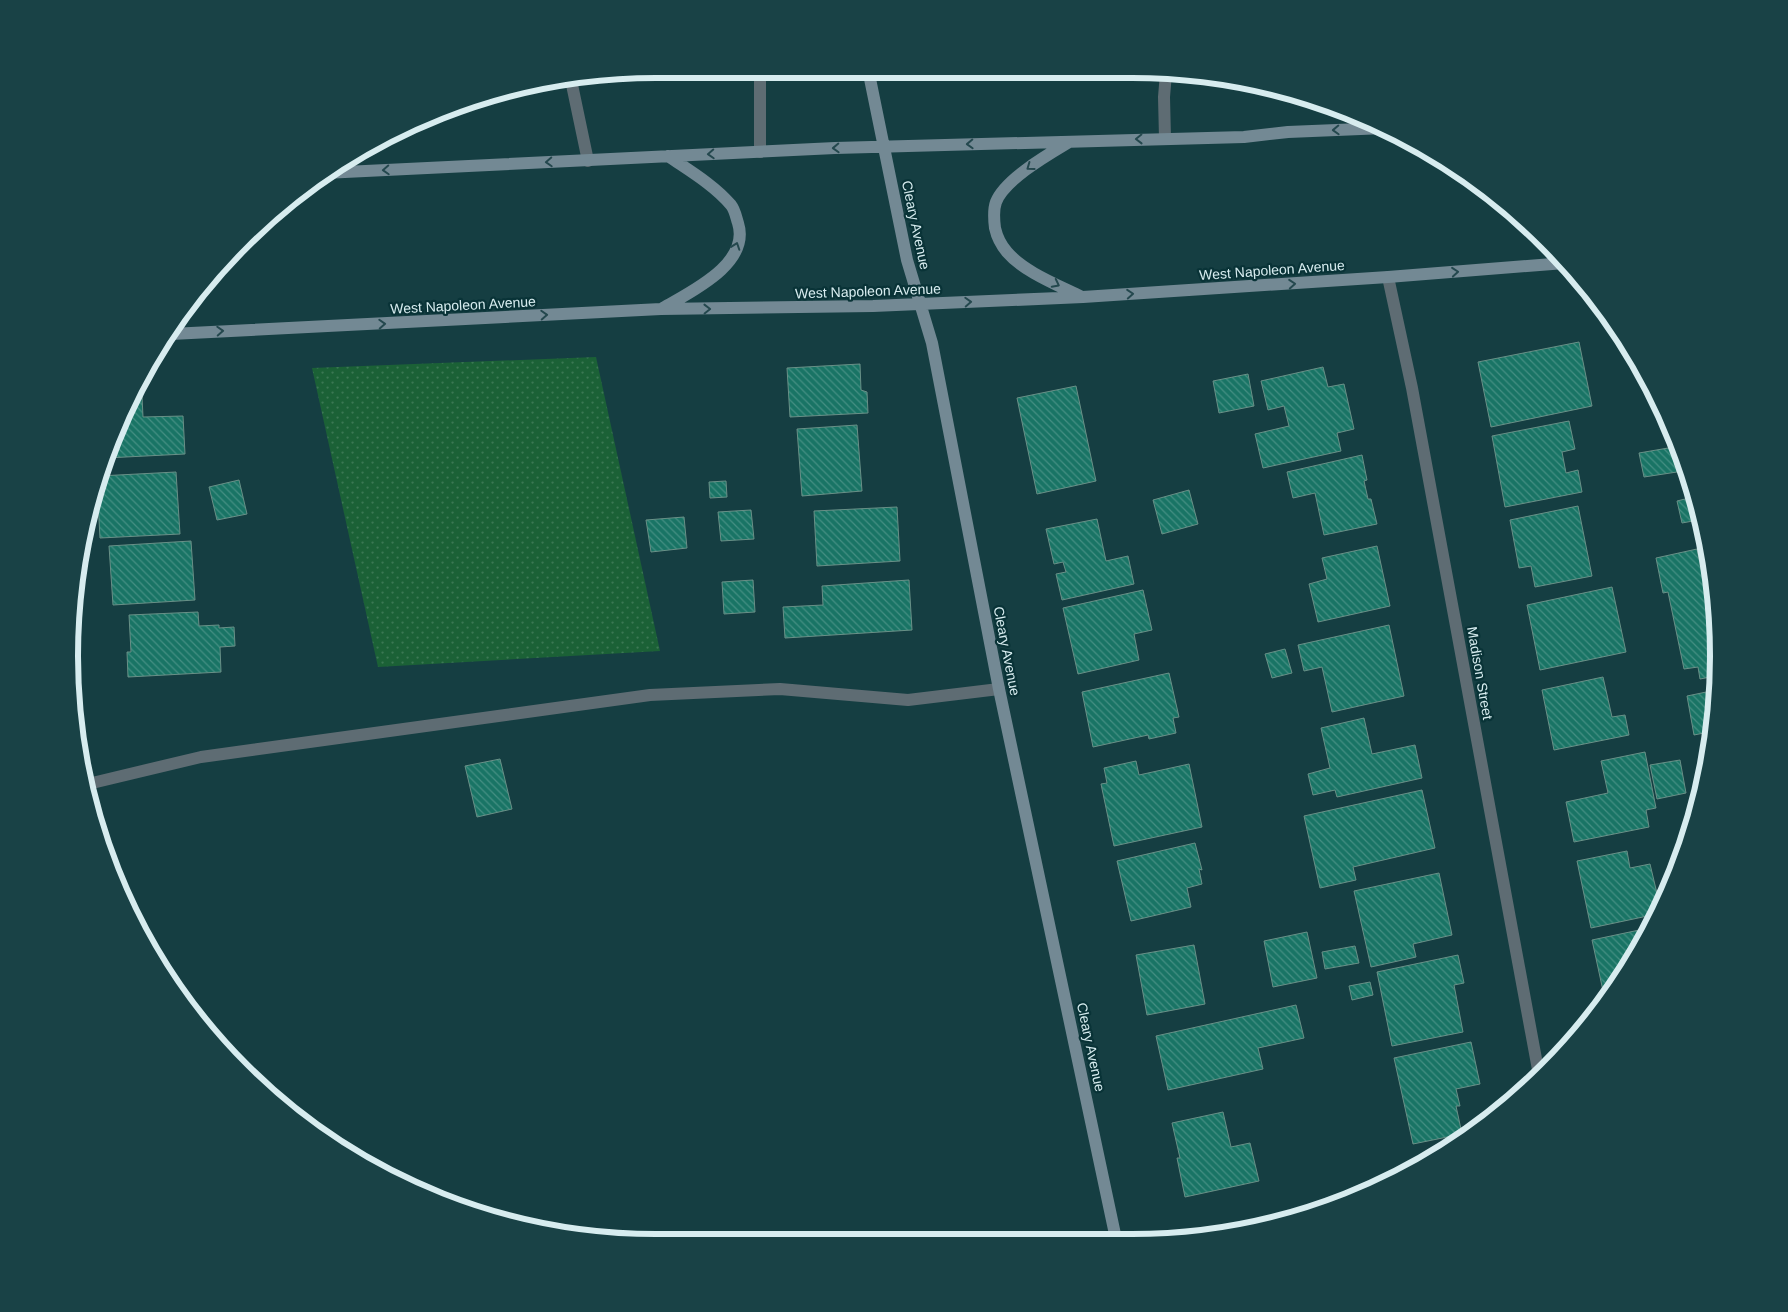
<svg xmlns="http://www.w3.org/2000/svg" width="1788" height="1312" viewBox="0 0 1788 1312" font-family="Helvetica,sans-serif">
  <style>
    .green { fill: url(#green-dots) }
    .building { fill: url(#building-back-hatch); stroke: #699087 }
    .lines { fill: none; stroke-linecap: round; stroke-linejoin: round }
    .lane { stroke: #5e6c73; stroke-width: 12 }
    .street { stroke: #5e6c73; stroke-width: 12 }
    .secondary { stroke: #738994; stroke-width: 12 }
    .oneway { stroke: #24484e }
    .labels { text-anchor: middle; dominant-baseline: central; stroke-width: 4.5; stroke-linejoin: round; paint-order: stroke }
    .street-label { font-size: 14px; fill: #d7ecef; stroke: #093337 }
    .rim { fill: none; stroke: #d7ecef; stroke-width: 6 }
  </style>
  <defs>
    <pattern id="green-dots" width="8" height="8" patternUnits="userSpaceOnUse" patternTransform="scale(1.25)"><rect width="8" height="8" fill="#1b6136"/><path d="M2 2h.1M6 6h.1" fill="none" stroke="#3b7853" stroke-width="1.8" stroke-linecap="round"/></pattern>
    <pattern id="building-back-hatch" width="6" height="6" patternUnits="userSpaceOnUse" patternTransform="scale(1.25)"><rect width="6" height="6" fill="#197465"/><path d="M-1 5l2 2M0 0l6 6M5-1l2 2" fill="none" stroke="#458f83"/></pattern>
  </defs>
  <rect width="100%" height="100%" fill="#153e42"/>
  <!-- green -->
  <path class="green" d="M596 357 660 651 378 667 312 368Z"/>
  <!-- building -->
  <path class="building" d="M1579 342 1592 406 1491 427 1478 362Z
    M860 364 861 390 867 392 868 413 790 417 787 368Z
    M1323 367 1328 387 1344 384 1354 429 1337 433 1341 451 1263 468 1255 434 1289 426 1284 406 1268 410 1261 381Z
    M1248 374 1254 406 1219 413 1213 381Z
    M1076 386 1096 481 1037 494 1017 398Z
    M1653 387 1659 396 1664 410 1658 412Z
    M142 396 143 417 183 416 185 454 106 458 129 397Z
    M1569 421 1575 449 1562 452 1566 473 1578 470 1582 492 1505 507 1492 436Z
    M857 425 862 491 802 496 797 429Z
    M1674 447 1677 472 1644 477 1639 453Z
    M1362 455 1367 480 1364 481 1368 499H1371L1377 524 1324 535 1315 493 1293 498 1287 472Z
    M176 472 180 534 100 538 97 482 99 476Z
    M1689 477 1699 504 1705 540 1697 542 1693 521 1682 523 1677 501 1689 498 1685 478Z
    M239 480 247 514 217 520 209 487Z
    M726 481 727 497 710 498 709 482Z
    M1189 490 1198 524 1162 534 1153 500Z
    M1578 506 1592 576 1535 587 1531 566 1519 568 1510 520Z
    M897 507 900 561 817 566 814 511Z
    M751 510 754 539 721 541 718 512Z
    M684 517 687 548 651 552 646 520Z
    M1097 519 1106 561 1128 556 1134 584 1062 600 1056 574 1066 572 1063 562 1054 564 1046 529Z
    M191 541 195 600 113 605 109 546Z
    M1377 546 1390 606 1318 622 1309 584 1327 579 1322 558Z
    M1697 549 1704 583 1712 582 1718 617 1716 676 1700 679 1698 667 1684 669 1668 592 1663 593 1656 558Z
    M753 580 755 612 724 614 722 582Z
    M909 580 912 630 785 638 783 607 823 605 822 586Z
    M1612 587 1626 652 1540 670 1527 605Z
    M1143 590 1152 630 1134 634 1139 660 1078 674 1063 608Z
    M198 612 199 626 219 625V628L234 627 235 646 220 647 221 672 128 677 127 652H131L129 615Z
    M1389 625 1404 696 1332 712 1322 667 1304 671 1298 645Z
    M1285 649 1292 673 1272 678 1265 654Z
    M1169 673 1179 717 1173 718 1176 733 1149 739 1148 735 1093 747 1082 692Z
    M1603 677 1612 717 1625 715 1629 735 1554 750 1542 690Z
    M1716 690 1714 731 1694 735 1687 696Z
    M1364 718 1372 754 1415 745 1422 778 1337 797 1335 790 1313 795 1308 774 1330 768 1321 728Z
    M1645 752 1656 808 1646 810 1649 827 1574 842 1566 802 1608 793 1601 761Z
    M500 759 512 809 477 817 465 766Z
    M1680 760 1686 793 1657 799 1650 765Z
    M1136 761 1139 775 1189 764 1202 827 1114 846 1101 784 1107 783 1104 768Z
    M1422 790 1435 848 1353 867 1356 880 1320 888 1304 816Z
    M1195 843 1202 870 1199 869 1202 884 1187 888 1191 907 1131 921 1117 861Z
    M1627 851 1630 868 1650 864 1660 906 1657 914 1591 928 1577 861Z
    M1439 873 1452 935 1413 944 1416 957 1371 967 1354 891Z
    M1644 929 1641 933 1649 932 1641 949 1605 1000 1592 940Z
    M1307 932 1317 978 1273 987 1264 941Z
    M1194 945 1205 1004 1147 1015 1136 955Z
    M1355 946 1359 963 1325 969 1322 952Z
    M1458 955 1464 983 1454 985 1463 1032 1392 1046 1377 972Z
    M1370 982 1373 995 1352 1000 1349 986Z
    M1296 1005 1304 1038 1258 1048 1263 1069 1168 1090 1156 1036Z
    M1471 1042 1480 1084 1456 1089 1460 1106H1456L1462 1134 1413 1144 1394 1058Z
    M1223 1112 1231 1147 1250 1143 1259 1181 1185 1197 1177 1158H1180L1172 1123Z"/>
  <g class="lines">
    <!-- lane -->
    <path class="lane" d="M747 69 760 76
      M571 80 588 161
      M1165 138 1164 97 1166 73
      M760 152V76L766 69
      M88 784 201 757 650 695 780 689 908 700 999 689"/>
    <!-- street -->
    <path class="street" d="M1388 277 1412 388 1539 1075
      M74 724 88 786"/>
    <!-- secondary -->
    <path class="secondary" d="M868 69 907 260 932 343 999 689 1116 1239
      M1069 142C1049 154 1005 179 996 202 993 210 994 220 995 228 997 237 1001 245 1007 252 1024 272 1058 285 1082 297
      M324 173 835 148 1244 137 1288 132 1385 128
      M663 308C690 292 751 264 738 223 736 217 735 210 731 205 714 185 690 171 668 156
      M171 334 661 309 873 306 1083 297 1388 277 1565 263"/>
  </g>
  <!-- one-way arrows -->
  <defs><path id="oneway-chevron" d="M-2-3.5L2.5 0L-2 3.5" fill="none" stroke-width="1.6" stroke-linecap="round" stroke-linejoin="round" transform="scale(1.25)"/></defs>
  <g class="oneway">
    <use href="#oneway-chevron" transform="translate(1336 130) rotate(178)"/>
    <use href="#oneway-chevron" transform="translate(1139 139) rotate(179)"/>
    <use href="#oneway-chevron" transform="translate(970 144) rotate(178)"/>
    <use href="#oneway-chevron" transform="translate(836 148) rotate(178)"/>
    <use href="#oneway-chevron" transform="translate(711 154) rotate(177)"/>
    <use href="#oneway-chevron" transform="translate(549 162) rotate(177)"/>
    <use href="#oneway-chevron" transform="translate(1030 167) rotate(144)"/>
    <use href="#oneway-chevron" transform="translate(386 170) rotate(177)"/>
    <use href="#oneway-chevron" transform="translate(736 246) rotate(-71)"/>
    <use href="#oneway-chevron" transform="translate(1455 272) rotate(-5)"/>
    <use href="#oneway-chevron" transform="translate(1056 284) rotate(27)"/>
    <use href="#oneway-chevron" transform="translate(1292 284) rotate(-4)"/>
    <use href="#oneway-chevron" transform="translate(1130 294) rotate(-4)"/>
    <use href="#oneway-chevron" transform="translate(968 302) rotate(-3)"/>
    <use href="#oneway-chevron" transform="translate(707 309) rotate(-1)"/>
    <use href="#oneway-chevron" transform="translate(544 315) rotate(-3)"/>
    <use href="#oneway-chevron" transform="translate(382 324) rotate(-3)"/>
    <use href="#oneway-chevron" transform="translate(220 331) rotate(-3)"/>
  </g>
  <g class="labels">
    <!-- street labels -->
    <g class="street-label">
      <text transform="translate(916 225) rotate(78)">Cleary Avenue</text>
      <text transform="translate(1272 270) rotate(-4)">West Napoleon Avenue</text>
      <text transform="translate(868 291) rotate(-2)">West Napoleon Avenue</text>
      <text transform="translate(463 305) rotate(-3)">West Napoleon Avenue</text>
      <text transform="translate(1007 651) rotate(79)">Cleary Avenue</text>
      <text transform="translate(1480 673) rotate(80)">Madison Street</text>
      <text transform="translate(1091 1047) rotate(78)">Cleary Avenue</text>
    </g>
  </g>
  <!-- crop -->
  <path d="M0 0H1788V1312H0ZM656 78H1132A578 578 0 0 1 1710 656V656A578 578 0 0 1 1132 1234H656A578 578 0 0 1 78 656V656A578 578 0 0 1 656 78Z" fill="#194246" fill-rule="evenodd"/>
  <path class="rim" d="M656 78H1132A578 578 0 0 1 1710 656V656A578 578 0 0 1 1132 1234H656A578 578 0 0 1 78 656V656A578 578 0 0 1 656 78Z"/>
</svg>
